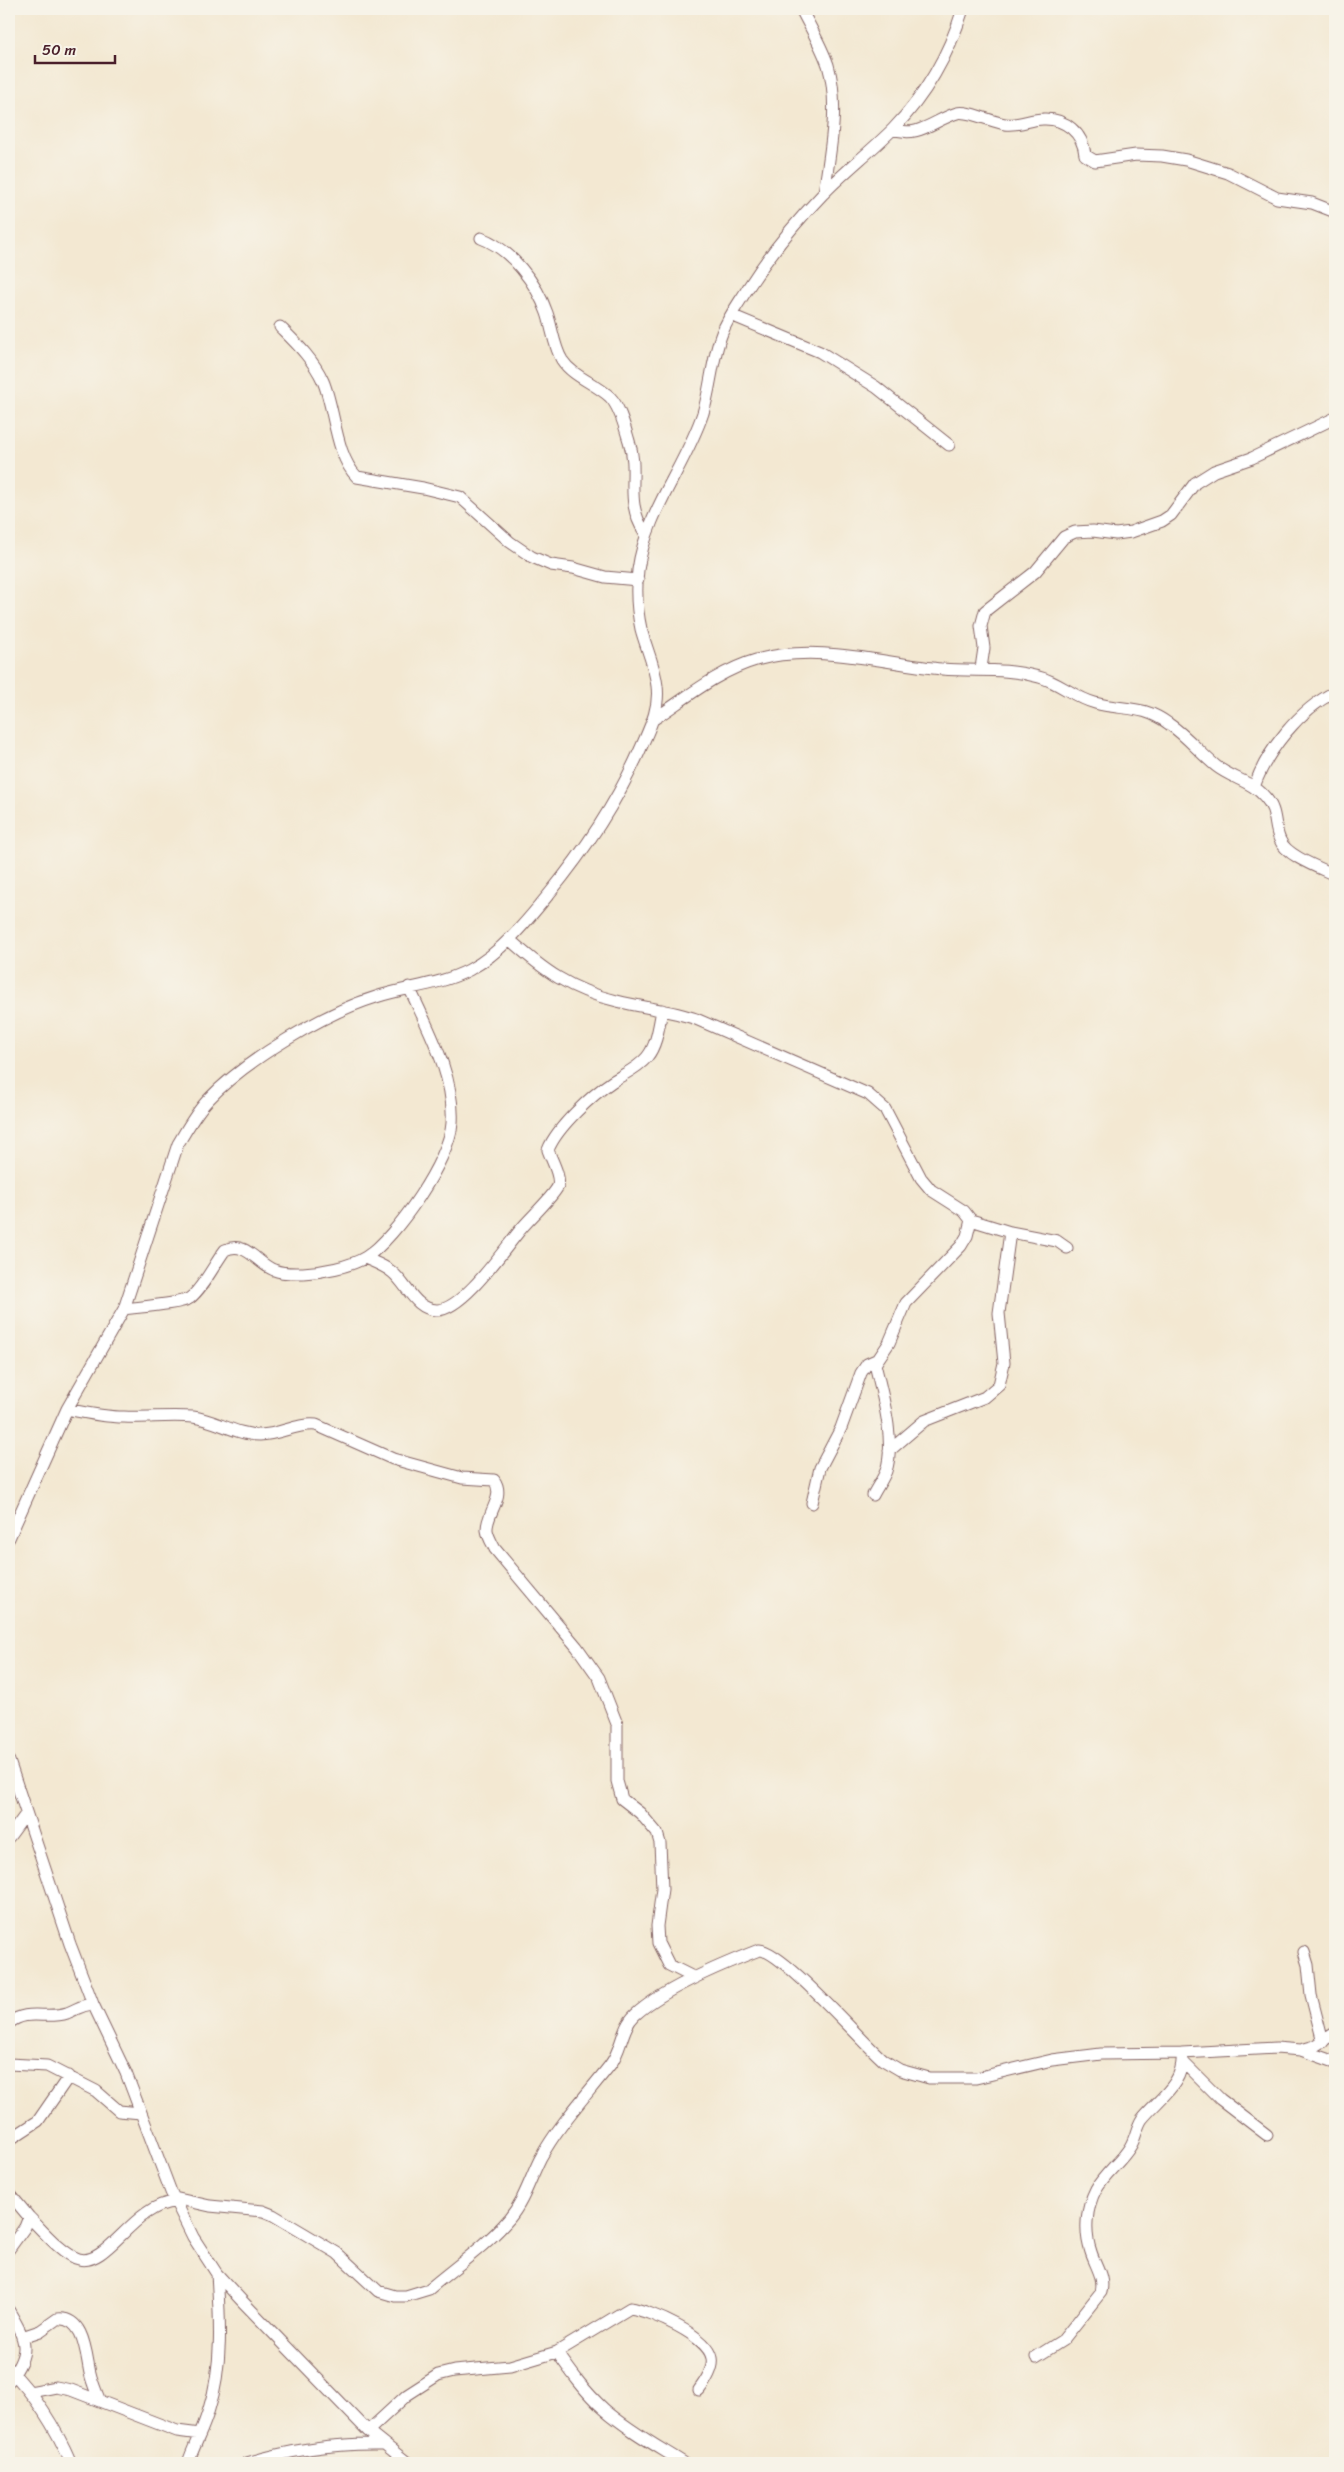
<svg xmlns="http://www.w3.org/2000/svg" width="1344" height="2472" viewBox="0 0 1344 2472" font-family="Sriracha,sans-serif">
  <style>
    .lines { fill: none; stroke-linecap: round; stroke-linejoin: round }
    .minor-casing { stroke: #856565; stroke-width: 13 }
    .minor { stroke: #fff; stroke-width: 11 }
  </style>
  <rect width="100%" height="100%" fill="#f7f3e8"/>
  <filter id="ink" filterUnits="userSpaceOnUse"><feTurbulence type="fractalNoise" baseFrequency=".02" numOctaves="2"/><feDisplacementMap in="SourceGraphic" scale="10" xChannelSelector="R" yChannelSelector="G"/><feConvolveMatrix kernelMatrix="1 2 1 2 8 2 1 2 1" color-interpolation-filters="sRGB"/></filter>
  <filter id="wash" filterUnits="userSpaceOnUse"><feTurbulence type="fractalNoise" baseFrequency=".0096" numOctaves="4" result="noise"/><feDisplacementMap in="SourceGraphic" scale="20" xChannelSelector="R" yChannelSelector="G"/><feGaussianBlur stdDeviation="1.12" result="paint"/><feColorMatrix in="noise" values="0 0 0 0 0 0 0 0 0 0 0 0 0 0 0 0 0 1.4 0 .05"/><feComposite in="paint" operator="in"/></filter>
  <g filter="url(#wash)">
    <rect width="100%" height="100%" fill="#f3e8d2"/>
  </g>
  <g filter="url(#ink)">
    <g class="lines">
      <!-- minor casing -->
      <g class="minor-casing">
        <path id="minor" d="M801 9C810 27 821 45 828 65 840 106 830 151 824 193
          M893 129C918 139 934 120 957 113 968 110 992 122 1005 124 1019 126 1030 119 1043 119 1065 118 1083 133 1085 155L1095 161 1136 155 1162 156 1186 160 1228 173 1277 198 1312 203 1335 212
          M481 238C511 249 537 284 547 313 552 327 554 347 562 360 573 377 595 383 610 397 620 407 625 428 629 441 640 475 623 499 645 533
          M731 315 820 352 876 387 949 445
          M280 327C296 343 313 359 323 381 335 409 335 455 357 477L423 488 460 497 510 542 532 557 551 565 573 568 605 577 638 580
          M981 668 984 648 981 626 985 611 1035 572 1064 537 1075 532 1093 531 1116 534 1131 532 1162 521 1171 515 1195 483 1214 471 1252 458 1335 418
          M654 719C686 698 718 671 756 660 817 643 881 663 942 669 977 672 1003 667 1039 677 1059 682 1075 698 1095 703 1124 711 1142 704 1169 724 1187 736 1200 753 1216 766 1231 778 1253 782 1265 797 1278 811 1273 825 1280 840 1286 856 1320 868 1335 875
          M1254 787C1267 750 1300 709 1335 692
          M509 939C543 970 570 990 617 1001 644 1008 671 1010 696 1019L868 1094 885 1109 921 1178 931 1190 964 1211 971 1220 967 1236 961 1246 906 1303 889 1343 875 1364C882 1394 896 1441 886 1471 883 1479 877 1487 873 1495
          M971 1220 1010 1232 1057 1241 1067 1248
          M365 1258C374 1262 385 1266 392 1272 407 1284 415 1310 437 1310 463 1310 505 1248 521 1229 529 1219 554 1196 558 1186 561 1176 551 1159 548 1150 557 1127 592 1095 613 1081 624 1074 638 1068 647 1057 657 1045 659 1025 662 1010
          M124 1309C138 1307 182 1304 190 1298 203 1288 215 1263 225 1250 246 1240 256 1263 274 1270 283 1274 294 1273 303 1273 322 1272 350 1267 366 1257 396 1238 450 1159 452 1123 455 1076 428 1029 409 987
          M67 1409C86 1413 104 1417 124 1417 147 1418 170 1415 193 1417 216 1420 236 1435 260 1435 280 1435 296 1423 316 1425L393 1459 462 1478 494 1480C506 1497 486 1513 487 1530 488 1537 492 1543 495 1549L577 1647 599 1678 617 1724V1781L622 1799 640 1813 657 1833 660 1843 662 1889 657 1926 658 1943 669 1965 695 1978
          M889 1451 924 1421 985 1397 999 1385 1004 1363 999 1313 1010 1232
          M812 1503 820 1468 841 1428 861 1373 867 1364 876 1360
          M9 1538 67 1409 124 1309 178 1144C187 1129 195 1114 207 1101 244 1061 324 1013 376 997 407 987 440 985 469 970 501 953 527 921 549 894 586 849 617 802 640 750 649 729 660 709 657 686 655 666 646 648 641 629 637 611 636 588 638 570 646 512 685 467 703 413 711 387 712 358 722 333 728 317 739 303 748 288 769 255 795 223 822 195 844 172 870 152 893 129 926 95 949 54 963 9
          M9 1761 70 1944 93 2004 126 2073 171 2192 193 2237 217 2274 243 2302 368 2431 408 2463
          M9 1837 26 1814
          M1304 1952 1308 1965 1311 1995 1323 2042
          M9 2023C28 2008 46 2020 67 2013 78 2009 80 2005 93 2004
          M1301 2050 1315 2046 1335 2033
          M1183 2062 1220 2099 1267 2135
          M9 2064 47 2066 96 2091 119 2111 141 2113
          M9 2140 38 2121 69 2076
          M9 2193 29 2217 25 2227 9 2249
          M174 2198 210 2206 263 2211 273 2215 337 2253 378 2291 395 2296H406L429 2289C456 2266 487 2245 509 2219 524 2201 530 2179 540 2159 559 2124 586 2096 610 2065 622 2050 621 2028 635 2015 663 1989 723 1964 759 1950 781 1949 861 2041 883 2060L900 2070 929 2078H976L1052 2060 1101 2054 1182 2053 1276 2048 1301 2050 1335 2062
          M29 2217C41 2229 63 2255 79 2259 107 2267 134 2204 175 2202
          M9 2311C27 2342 31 2351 9 2381
          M22 2337 40 2331 57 2319C85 2316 86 2356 90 2373 92 2382 96 2391 99 2399
          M557 2352C571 2372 585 2392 604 2409 628 2430 657 2446 684 2463
          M1036 2357 1063 2340 1101 2292C1105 2278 1095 2265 1091 2252 1084 2232 1086 2208 1096 2189 1105 2173 1121 2162 1130 2147 1136 2138 1136 2128 1142 2119 1159 2098 1185 2084 1182 2053
          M9 2369C36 2396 56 2428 71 2463
          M30 2392 56 2387 71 2390 177 2431 200 2434
          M368 2431 407 2395 438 2375 454 2371 510 2366 557 2352 630 2308C651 2311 708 2336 712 2358 714 2368 705 2382 699 2390
          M188 2463C194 2445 204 2428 209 2409 223 2366 220 2319 217 2274
          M247 2463C292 2449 337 2443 383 2444"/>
      </g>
      <!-- minor -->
      <use href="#minor" class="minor"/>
    </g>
  </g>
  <!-- margin -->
  <rect width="1344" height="2472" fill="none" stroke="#f7f3e8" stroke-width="30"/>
  <!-- scale -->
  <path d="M35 55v8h80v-8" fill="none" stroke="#4a1f2b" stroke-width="2.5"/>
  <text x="42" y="55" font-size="15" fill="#4a1f2b" stroke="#f7f3e8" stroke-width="4" paint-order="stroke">50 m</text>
</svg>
